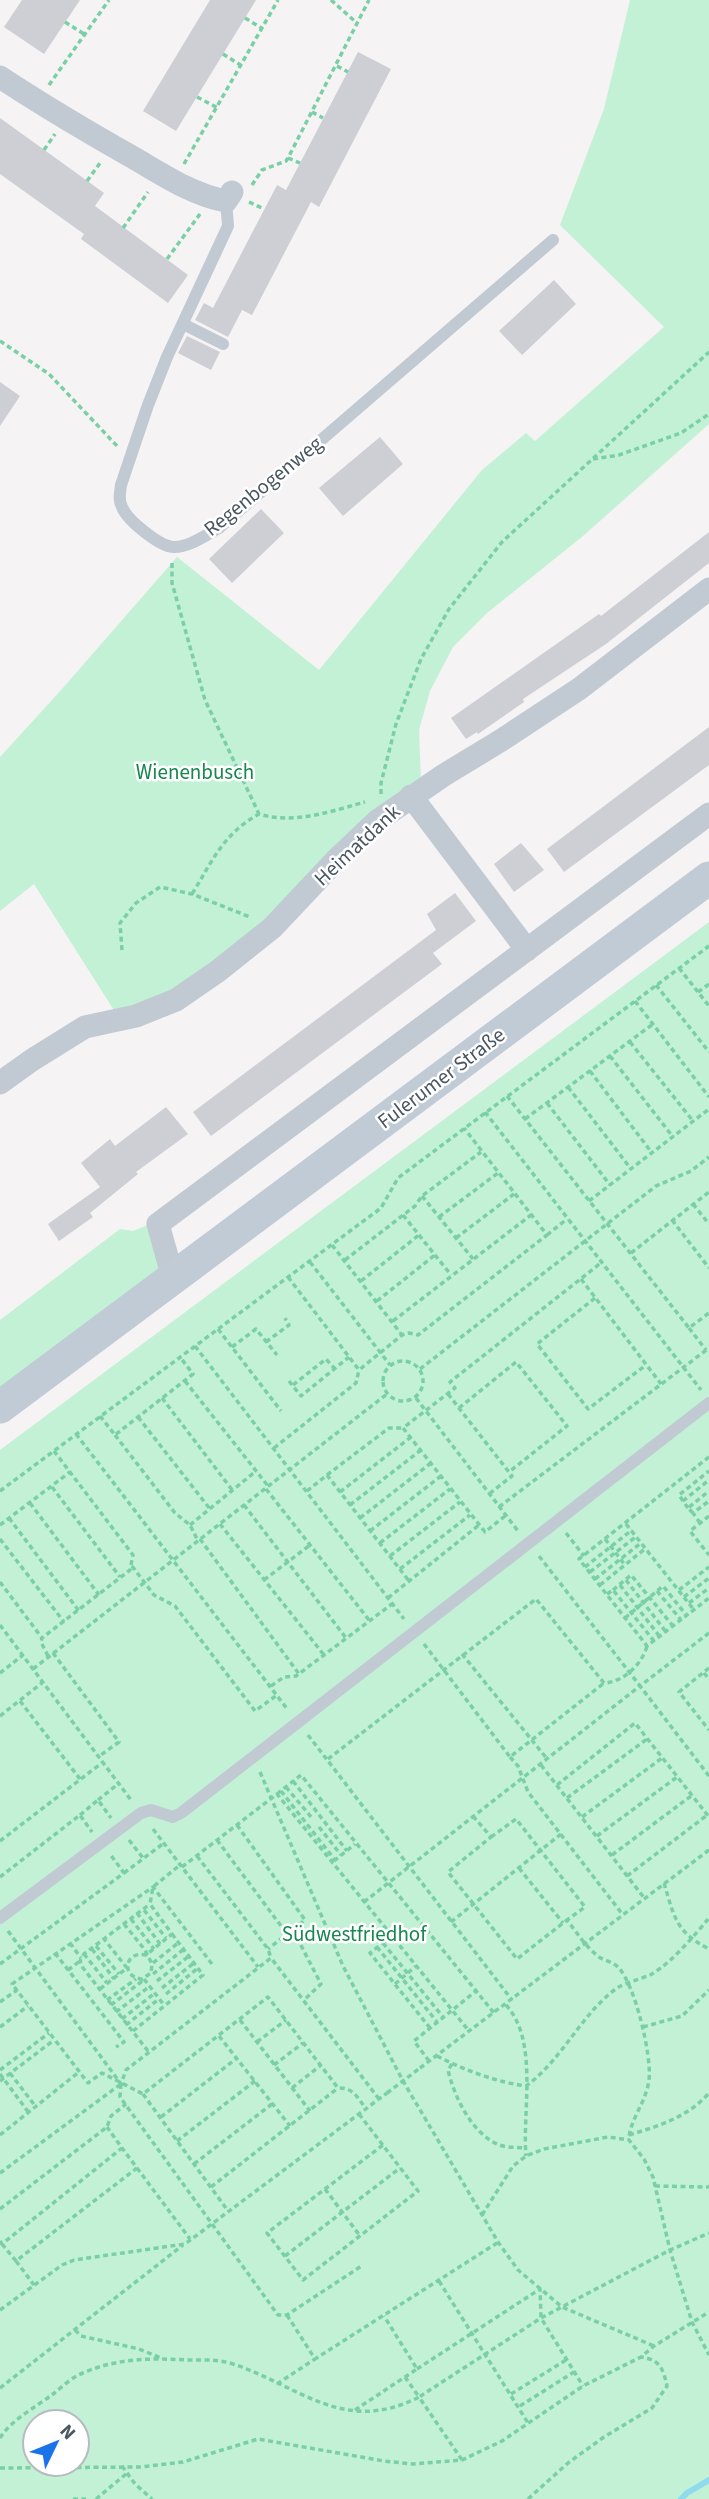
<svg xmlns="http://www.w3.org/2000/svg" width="709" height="2499" viewBox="0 0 709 2499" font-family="'Source Sans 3',sans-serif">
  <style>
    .green { fill: #c3f1d5; fill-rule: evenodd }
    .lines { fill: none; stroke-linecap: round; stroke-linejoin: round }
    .stream { stroke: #90daee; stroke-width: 6 }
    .building { fill: #cdcfd5 }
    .path { stroke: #7ad0a6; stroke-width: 3.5; stroke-dasharray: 5 3.5; stroke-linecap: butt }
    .lane { stroke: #c1cad2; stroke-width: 12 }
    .street { stroke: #c1cad2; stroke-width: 23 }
    .secondary { stroke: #c1cbd6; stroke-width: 33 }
    .path-bridge { stroke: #7ad0a6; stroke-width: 3.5; stroke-dasharray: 5 3.5; stroke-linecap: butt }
    .labels { text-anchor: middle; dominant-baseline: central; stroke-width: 5; stroke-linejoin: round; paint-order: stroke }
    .street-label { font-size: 21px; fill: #4a5661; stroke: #fff }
    .park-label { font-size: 21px; fill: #17864f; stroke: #fff }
  </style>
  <rect width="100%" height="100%" fill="#f5f3f3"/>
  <!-- green -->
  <path class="green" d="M630 0H709V424L583 536 487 613 453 647 430 691 419 730 421 781 242 946 172 996 117 1015 34 884 0 911V757L62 689 177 557 319 670 482 470 526 433 535 441 664 327 560 225 604 109Z
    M709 922V2499H0V1450ZM35 2422H77V2464H35Z
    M155 1222 167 1271 0 1395V1320L120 1229 133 1231Z"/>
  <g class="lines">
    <!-- stream -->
    <path class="stream" d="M681 2499 687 2493 709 2480"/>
  </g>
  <!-- building -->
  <path class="building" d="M22 0H80L44 54 4 27Z
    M210 0H256L176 131 143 111Z
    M358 52 391 69 319 207 311 202 252 315 242 310 228 337 195 320 204 303 213 308 277 185 286 190Z
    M0 118 104 193 95 206 188 275 168 303 81 239 84 234 0 174Z
    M554 280 576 304 522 355 499 331Z
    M187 336 220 352 211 370 178 353Z
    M0 382 20 396 0 426Z
    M380 437 403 464 343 516 319 488Z
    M261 509 284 533 232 583 209 559Z
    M709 532V563L606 644 523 699 524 702 478 734 477 732 466 739 451 718 599 614 601 616Z
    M709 727V765L564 872 547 849Z
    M521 843 544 870 514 892 494 864Z
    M455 893 476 921 433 953 442 964 211 1136 193 1112 436 930 427 914Z
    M166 1107 188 1134 136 1172 138 1174 90 1213 93 1217 59 1241 48 1224 100 1187 81 1163 110 1139 115 1146Z"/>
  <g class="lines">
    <!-- path -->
    <path class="path" d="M331 0 358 24
      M245 18 263 29
      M65 22 84 34
      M223 54 242 66
      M337 66 348 72
      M49 85 109 0
      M197 97 218 108
      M312 112 323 118
      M44 150 55 134
      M288 158 300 163
      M184 164 278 0
      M87 181 100 163
      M252 185 262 170 286 161 288 158 369 0
      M249 202 264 209
      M123 228 148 192
      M167 259 200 214
      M0 341 49 374 118 447
      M593 459 619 455 681 433 709 414
      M172 563V583L205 700 259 814
      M381 794V783L396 724 421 659 449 609 502 542 709 352
      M192 894C213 860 223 834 259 814 293 825 332 811 365 802
      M122 950 120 923 136 903 160 887 192 894 250 917
      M679 968 709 1006
      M656 985 709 1052
      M698 992 709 984
      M635 1001 709 1097
      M630 1042 693 1121
      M610 1056 673 1137
      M590 1071 652 1153
      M568 1087 631 1169
      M507 1096 689 1328 709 1313
      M547 1103 610 1185
      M485 1112 701 1390
      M525 1119 653 1024
      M422 1196 473 1259
      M589 1201 709 1109
      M693 1204 709 1224
      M403 1215 451 1275
      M439 1217 498 1173
      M672 1220 709 1268
      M547 1235 567 1219
      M456 1238 514 1194
      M332 1245 402 1335
      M631 1253 709 1192
      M345 1260 415 1206 422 1196 481 1152
      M310 1262 390 1365
      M288 1277 359 1370 402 1335 409 1333 418 1335 547 1235 464 1128
      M581 1279 661 1384
      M361 1281 419 1235
      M595 1298 537 1344 588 1409 646 1365
      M377 1301 435 1255
      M393 1321 531 1215
      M689 1328 706 1350
      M218 1329 281 1411
      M266 1342 289 1325 285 1318
      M195 1346 404 1619
      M232 1347 256 1329 277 1355
      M383 1381a20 20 0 1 1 40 0a20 20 0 1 1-40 0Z
      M420 1369 656 1186 691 1171 709 1157
      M185 1381 268 1486
      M289 1381 301 1396 349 1357
      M293 1385 326 1359 335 1369
      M448 1394 512 1476 489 1494
      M162 1398 233 1491
      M416 1398 518 1531
      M459 1408 516 1362 567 1426 509 1472
      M100 1416 115 1435 193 1374 180 1357
      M138 1417 210 1509
      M76 1434 288 1710
      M115 1435 175 1513 190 1525 198 1541
      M274 1448 356 1383 359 1370
      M709 1457 579 1559 647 1646 709 1598
      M327 1475 389 1428H403
      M52 1487 120 1577
      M266 1489 369 1620
      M0 1491 381 1208 398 1178 709 946
      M307 1491 327 1475 409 1581
      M340 1492 411 1437
      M683 1501 679 1495 709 1471
      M30 1503 99 1595
      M244 1505 346 1638
      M350 1505 421 1450
      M499 1507 709 1348
      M688 1508 683 1501 709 1480
      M693 1513 688 1508 709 1491
      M505 1516 485 1532 403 1428 455 1388 450 1382 602 1262
      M709 1516 690 1531 709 1555
      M9 1518 79 1611
      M360 1518 431 1463
      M700 1523 693 1513 709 1501
      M220 1524 324 1655
      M626 1524 694 1610
      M0 1525 70 1472
      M190 1525 256 1471
      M370 1531 441 1476
      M566 1533 584 1556
      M0 1539 64 1622
      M200 1539 299 1674
      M605 1539 625 1565
      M380 1543 450 1489
      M390 1556 460 1502
      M132 1566 154 1595 175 1606 255 1711 277 1695
      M585 1567 632 1530
      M400 1569 470 1515
      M590 1572 637 1536
      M595 1579 641 1543
      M264 1580 310 1545
      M626 1580 666 1632
      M0 1582 42 1638
      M600 1585 646 1548
      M620 1585 660 1637
      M613 1590 631 1575 673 1626
      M679 1590 709 1567
      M657 1591 681 1620
      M607 1594 613 1590 654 1641
      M684 1597 709 1578
      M388 1598 479 1525
      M689 1603 709 1588
      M625 1618 663 1586 687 1616
      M0 1625 131 1800
      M709 1633 640 1686 709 1776
      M424 1644 510 1757 604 1683
      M53 1653 119 1742 98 1757
      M462 1654 548 1760
      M48 1656 41 1642 42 1638 130 1570 133 1555 54 1451
      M709 1668 679 1692 709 1730
      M33 1669 387 1394
      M0 1673 23 1655
      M704 1673 709 1679
      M271 1686 284 1677 296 1676 392 1604
      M20 1701 80 1779
      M0 1716 42 1683
      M308 1735 512 2000
      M510 1757 518 1766 528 1792 623 1915
      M328 1759 536 1599 604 1683C624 1682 642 1664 647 1646
      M541 1765 645 1899
      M260 1772 343 1966 403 2081 498 2242 518 2270 562 2307 654 2346
      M293 1781 347 1851
      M557 1785 635 1723 709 1817
      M286 1787 312 1818
      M281 1791 335 1860
      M277 1794 301 1775 494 2013
      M567 1798 647 1739
      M98 1800 118 1784
      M80 1815 98 1800 111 1818
      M473 1816 491 1837 448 1872 517 1959 567 1920C577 1933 586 1947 599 1957 605 1961 613 1962 618 1967 635 1984 652 2056 649 2080 646 2103 629 2121 629 2140
      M582 1817 662 1758
      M237 1825 305 1920 268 1949
      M319 1827 341 1855
      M153 1829 258 1967
      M597 1836 677 1777
      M491 1837 516 1819 585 1907 567 1920
      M129 1840 143 1858
      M217 1840 287 1934
      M0 1841 103 1762
      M612 1855 691 1796
      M197 1856 268 1949 271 1958
      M334 1861 355 1844
      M182 1867 277 1794 469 2031
      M519 1868 563 1923
      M124 1873 164 1843
      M627 1876 706 1816
      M0 1877 80 1815 92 1832
      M664 1883C674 1917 676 1932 709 1949
      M364 1902 640 1686 539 1556
      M144 1910 166 1938
      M137 1913 160 1944
      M131 1919 154 1949
      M451 1922 561 1834
      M124 1924 145 1950 152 1964 151 1973 142 1979C120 1977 125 1950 146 1955L172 1934 150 1904 153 1887 180 1865
      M293 1930 321 1984 304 2000
      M8 1931 121 2084 126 2070 271 1958 379 2099
      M392 1936 370 1953 430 2028
      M70 1943 81 1958
      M383 1943 443 2017
      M96 1946 119 1974
      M377 1947 437 2022
      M92 1949 114 1979
      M55 1953 124 2042 116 2047
      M84 1954 107 1983
      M153 1963 178 1943
      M0 1964 124 1873 110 1854
      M212 1964 153 1887 12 1984 88 2083 102 2073 143 2094 268 1997 338 2088C353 2087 358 2098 366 2109
      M68 1970 80 1961
      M153 1974 184 1949
      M144 1979 164 2005
      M157 1981 189 1956
      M395 1984 416 1966
      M162 1988 194 1963
      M100 1989 127 1968 104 1939
      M166 1994 198 1968
      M107 2000 136 1979
      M0 2002 17 1990
      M111 2005 141 1982 142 1979
      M506 2005C539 2041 522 2111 526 2156
      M116 2012 150 1986
      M122 2019 155 1993
      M240 2020 310 2111
      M126 2025 159 1999
      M0 2027 28 2006
      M643 2027 682 2016 709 1990
      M133 2031 203 1975 172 1934
      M219 2036 290 2126
      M257 2042 286 2020
      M148 2051 83 1968 80 1961 84 1954 150 1904
      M437 2056C464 2070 496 2082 526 2086 563 2059 581 2014 617 1988 625 1983 641 1979 652 1974 672 1962 694 1936 709 1918
      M429 2061 414 2041 476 1991
      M452 2064 448 2070C454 2096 471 2132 497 2144 506 2148 516 2147 525 2148
      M274 2065 303 2043
      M420 2068 709 1850
      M0 2070 49 2033
      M10 2073 36 2107
      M0 2074 29 2113
      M0 2081 54 2040
      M121 2084 120 2097 278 2315H287L363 2265
      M292 2088 321 2065
      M143 2094 228 2211
      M359 2114 418 2191 303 2280 267 2233 383 2145
      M161 2117 237 2058
      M0 2135 79 2072
      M629 2135C659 2126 688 2117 709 2093
      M177 2141 255 2081
      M194 2164 272 2104
      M137 2168 190 2239
      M0 2173 121 2084
      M655 2186 709 2187
      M211 2187 338 2088
      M325 2189 360 2236
      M0 2209 107 2127 111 2116 126 2104
      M482 2215 513 2166 526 2156 544 2149 608 2137 629 2140 644 2159 653 2177 670 2250 692 2322 709 2355
      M0 2241 2 2244 122 2148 107 2127
      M2 2244 16 2261 137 2168 122 2148
      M285 2256 400 2168
      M16 2261 34 2285
      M439 2281 528 2423
      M0 2310 62 2265 74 2260 185 2244 387 2093
      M287 2315 315 2359 497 2243
      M75 2330 81 2336 139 2349 161 2358
      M417 2369 540 2289 541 2318 583 2386
      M405 2377 419 2397 541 2318 670 2250 709 2233
      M277 2384 315 2359
      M0 2388 183 2245
      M511 2394 566 2360
      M520 2406 574 2372
      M355 2410 417 2369 384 2316
      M0 2438C11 2420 36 2407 53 2394 62 2387 72 2377 83 2373 117 2358 151 2358 187 2360 201 2360 216 2359 230 2363 299 2385 343 2436 419 2397L462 2460
      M122 2466 135 2484 152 2499
      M0 2468 140 2467 183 2462 258 2439 384 2461 413 2464 462 2460 502 2441 583 2386 641 2357 654 2346 709 2312
      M73 2499H86
      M96 2499 126 2474
      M528 2499 568 2463 604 2437 652 2408 667 2386C663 2368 660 2360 641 2357"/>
    <!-- lane -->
    <path class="lane" d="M226 201 228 226 167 357 148 405 121 485C120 493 118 500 122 507 127 520 159 546 173 547 188 548 206 535 219 528L553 240
      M183 324 223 344
      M0 1918 141 1813 151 1810 173 1817 181 1813 709 1403"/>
    <!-- street -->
    <path class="street" d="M0 77C44 106 88 132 134 158 163 175 193 195 226 201L232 192
      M411 796 527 950
      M0 1083 32 1060 85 1027 136 1016 176 1000 218 971 272 928 339 857 377 821 444 775 500 741 579 689 709 589
      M173 1278 158 1224 709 814"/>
    <!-- secondary -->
    <path class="secondary" d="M0 1407 709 878"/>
    <!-- path-bridge -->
    <path class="path-bridge" d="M387 2093 420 2068"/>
  </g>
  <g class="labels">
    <!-- street labels -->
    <g class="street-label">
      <text transform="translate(263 486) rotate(-39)">Regenbogenweg</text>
      <text transform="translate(357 845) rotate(-43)">Heimatdank</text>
      <text transform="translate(441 1078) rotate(-37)">Fulerumer Straße</text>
    </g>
    <!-- park labels -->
    <g class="park-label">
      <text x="195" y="772">Wienenbusch</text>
      <text x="354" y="1934">Südwestfriedhof</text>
    </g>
  </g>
  <!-- north arrow -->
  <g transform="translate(56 2443) rotate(47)"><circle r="33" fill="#ffffff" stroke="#b7bbc0" stroke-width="2"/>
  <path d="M0-5L12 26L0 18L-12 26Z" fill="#1a73e8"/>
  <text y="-10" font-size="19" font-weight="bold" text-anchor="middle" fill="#4a5661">N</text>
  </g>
</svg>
